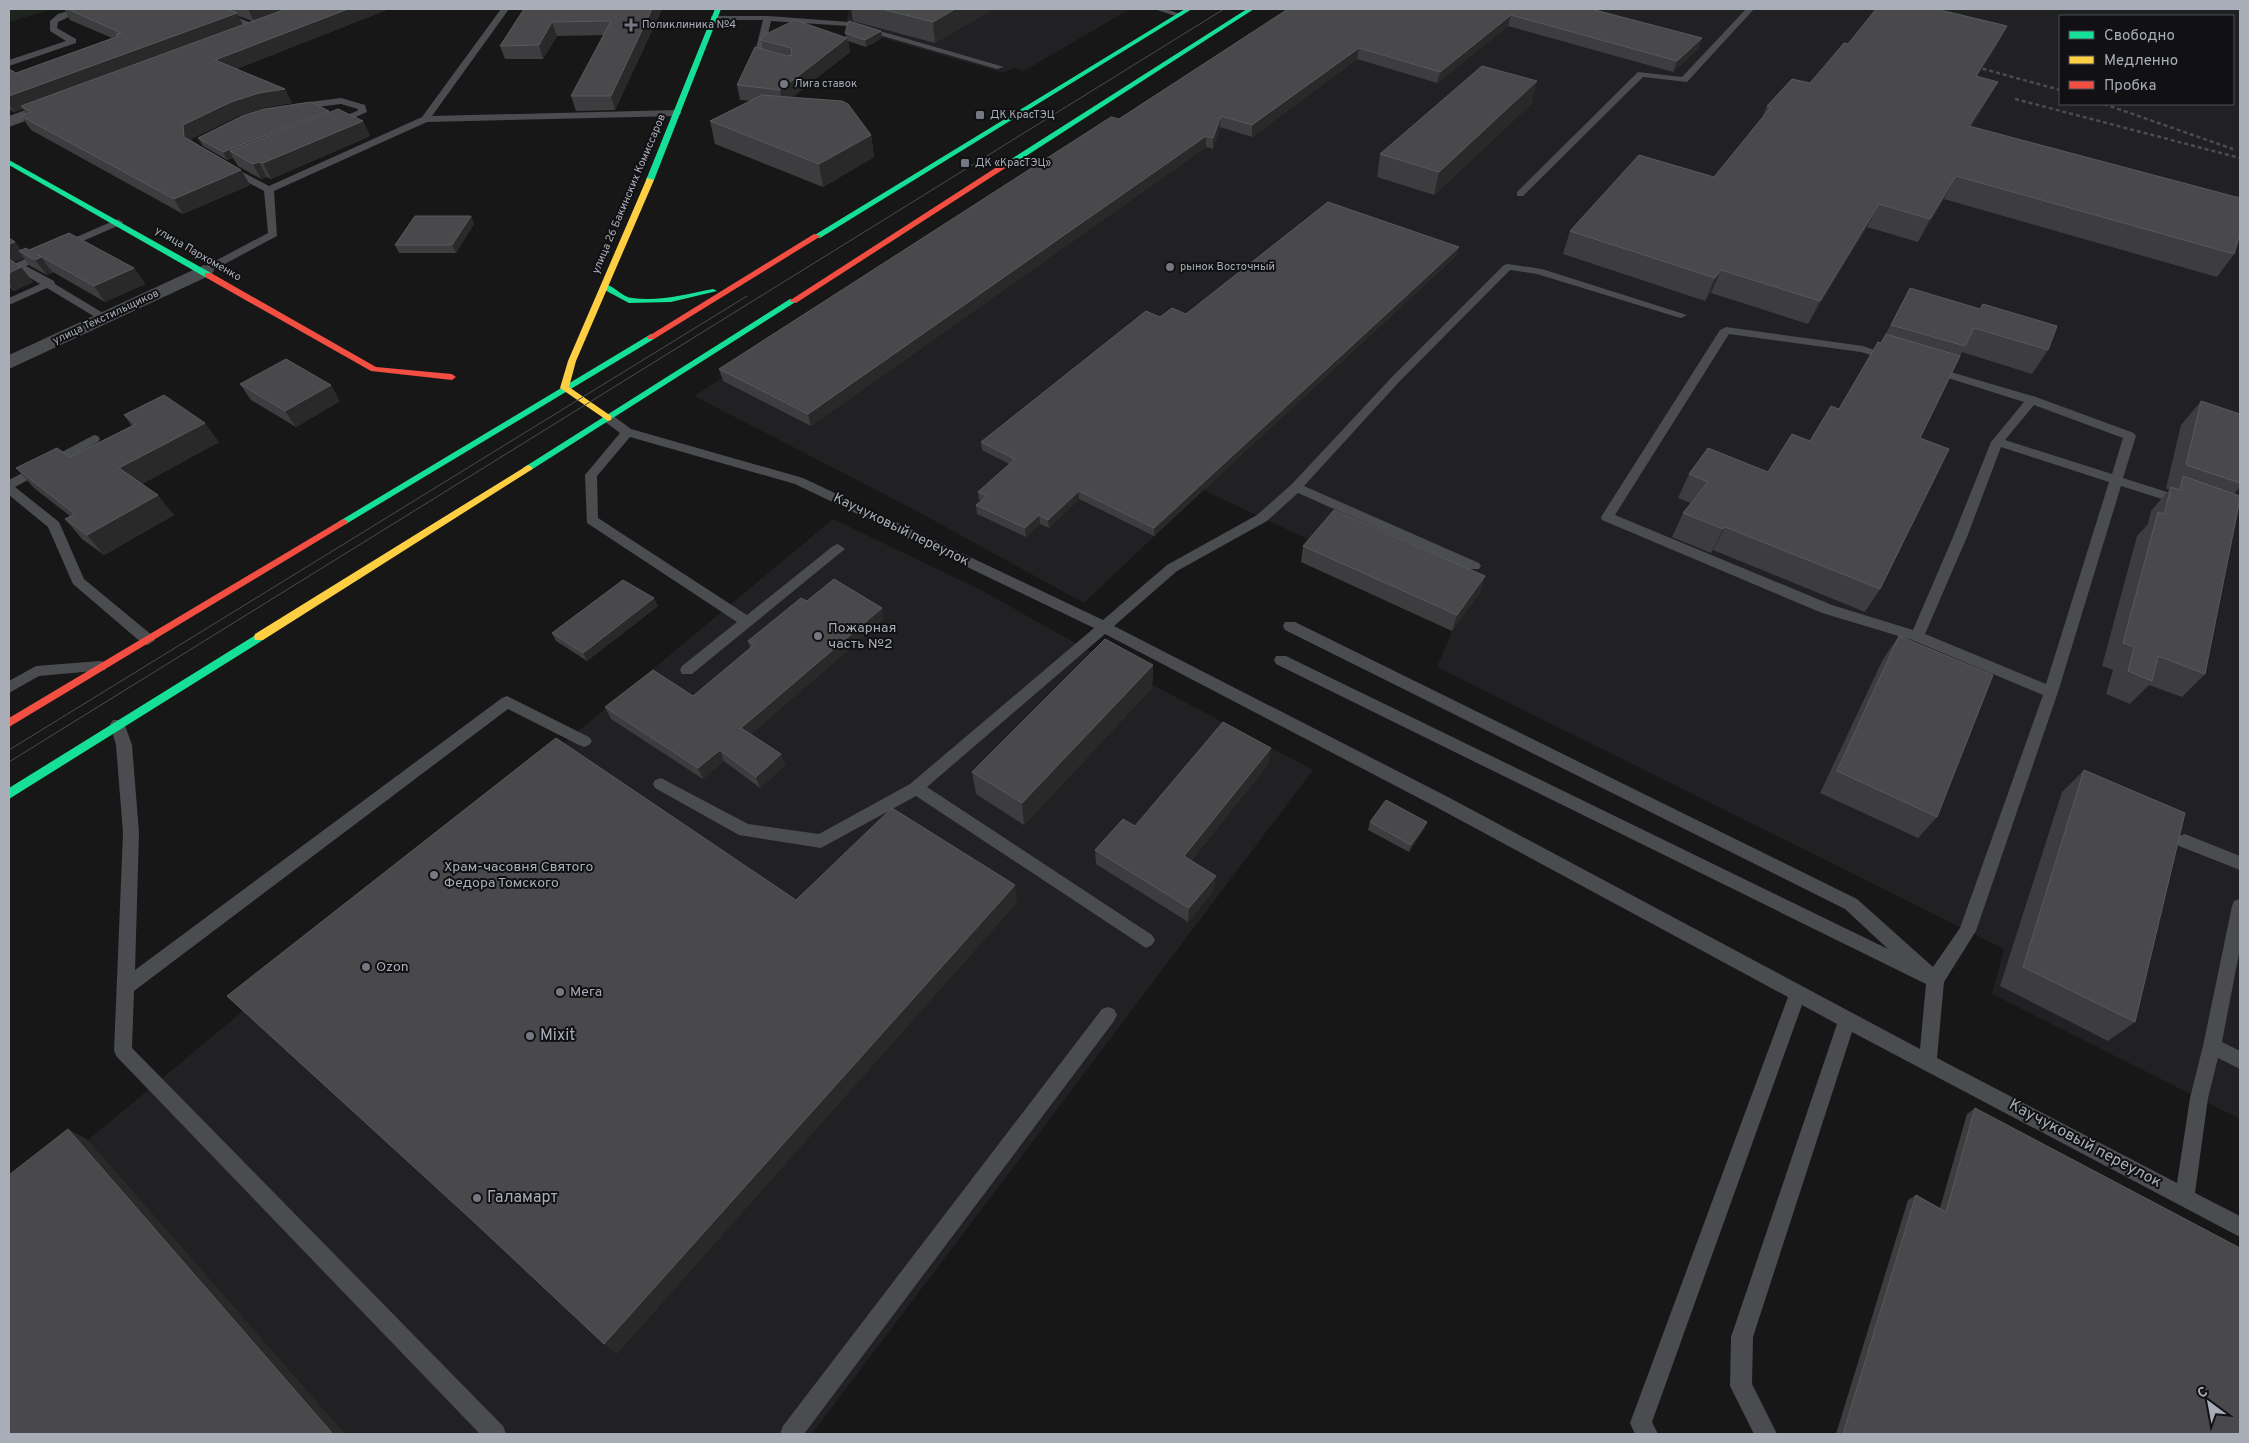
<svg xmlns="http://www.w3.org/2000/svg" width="2249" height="1443" viewBox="0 0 2249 1443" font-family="Overpass,sans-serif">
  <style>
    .built { fill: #212123; fill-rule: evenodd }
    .green { fill: #1d241e }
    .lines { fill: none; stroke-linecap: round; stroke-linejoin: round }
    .lane { fill: #4b4c50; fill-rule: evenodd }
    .street { fill: #4b4c50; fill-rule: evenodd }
    .fast { fill: #16e098; fill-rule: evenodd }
    .slow { fill: #ffcf43; fill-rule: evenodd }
    .jam { fill: #f24e42; fill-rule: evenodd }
    .tram { stroke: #4b4c4f; stroke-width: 1 }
    .rail { stroke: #4b4c4f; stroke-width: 2.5; stroke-dasharray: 4 3; stroke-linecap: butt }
    .wall { fill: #3d3d3f; fill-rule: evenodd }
    .shaded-wall { fill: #29292a }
    .building { fill: #49494c; stroke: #58595d }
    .poi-dot { fill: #757880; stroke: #111113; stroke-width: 2 }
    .labels { text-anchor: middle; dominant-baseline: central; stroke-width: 4; stroke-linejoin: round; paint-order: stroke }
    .far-poi-label { font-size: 11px; fill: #a8adb8; stroke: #111113; text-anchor: start }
    .far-street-label { font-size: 11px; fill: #a8adb8; stroke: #111113 }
    .street-label { font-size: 14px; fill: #a8adb8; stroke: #111113 }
    .poi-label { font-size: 14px; fill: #a8adb8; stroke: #111113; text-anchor: start }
    .near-poi-label { font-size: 16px; fill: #a8adb8; stroke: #111113; text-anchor: start }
    .near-street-label { font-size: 16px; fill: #a8adb8; stroke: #111113 }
  </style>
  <rect width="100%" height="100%" fill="#171717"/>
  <!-- built -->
  <path class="built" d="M849 9H1130L1024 71 1013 68 1003 73 845 27Z
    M1303 9H2240V1119L1992 994 2004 949 1437 667 1452 631 1301 562 1316 543 1203 490 1084 603 911 508 694 396 1112 128ZM2060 16H2233V104H2060Z
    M833 519 981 590 1102 658 1313 770 812 1434H9L88 1140Z"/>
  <!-- green -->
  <path class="green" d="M9 9H53L9 22Z"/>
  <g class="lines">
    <!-- lane -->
    <path class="lane" d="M75 9H86L58 22 57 28 76 39V43L9 66V60L66 41 50 31V21L58 14Z
      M206 9H217L263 28 256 30Z
      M501 9H509L432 116 677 110 682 113 677 116 427 122 274 191 277 236 208 273H200V269L268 233 264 191 225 170V166H231L269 186 422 117Z
      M1154 9H1166L1183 15 1179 17Z
      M1746 9H1754L1687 82 1643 77 1523 196H1517V192L1638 72 1682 77Z
      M711 16H768L849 22 1004 67 997 69 848 26 771 21 763 55 772 61 768 64 754 56 763 20H711Z
      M341 98 365 105 367 112 335 126 330 123 332 121 357 111 358 109 341 104 294 110 290 107 294 104Z
      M118 219 123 222 122 224 26 266 54 281 55 284 108 316V320H100L47 288 9 305V298L40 284 17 270 9 273V266Z
      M1508 264 1542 269 1687 315 1681 318 1677 317 1537 274 1510 270 1399 382 1304 486 1479 563 1481 566 1479 569H1469L1298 493 1267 521 1177 571 1114 626 1448 797 1920 1049 1926 984 1276 664 1274 660 1276 656H1286L1888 949 1845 909 1285 630 1283 626 1285 622H1295L1857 899 1933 967 1960 928 2043 695 1912 640 1822 613 1602 520 1601 517 1720 330 1726 327 1863 346 1897 358 1891 361 1861 352 1729 334 1615 515 1832 605 1913 630 1953 537 1991 442 2024 402 1929 372V368H1937L2036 397 2134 433 2136 436 2123 478 2189 499 2190 502 2184 506 2121 486 2058 692 1976 931 1944 982 1937 1058 2177 1183 2190 1098 2203 1046 2232 906 2234 901 2240 899V948L2222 1042 2240 1051V1069L2218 1058 2208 1098 2195 1193 2240 1216V1237L1852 1032 1753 1337 1752 1384 1777 1434H1754L1730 1386 1731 1337 1837 1024 1802 1005 1652 1422 1658 1434H1635L1630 1423 1788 997 1436 807 1105 634 927 787 1152 935 1155 940 1152 945 1146 948 916 796 821 848 739 835 655 788 653 784 655 780 661 778 748 824 819 834 910 784 1094 628 795 484 630 437 597 476 598 518 747 615 833 546 838 544 845 549 692 674H682L680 670 682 666 737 622 587 523 585 475 620 433 604 421 602 418 604 415H612L631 429 803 478 1103 620 1167 565 1257 515 1292 484 1391 378 1504 265ZM2034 405 2123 438 2112 474 2005 440ZM2001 447 2109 482 2046 684 1925 634 1967 537Z
      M94 435 98 436 100 439 98 442 15 487 59 522 84 579 153 636 155 640 148 645 143 644 73 584 48 527 9 495V480Z
      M100 661 105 662 107 666 105 670 39 676 9 693V681L36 666Z
      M507 696 589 737 592 741 589 745 584 747 579 745 508 709 134 991 132 1048 503 1426 506 1434H480L117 1057 114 1051 123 833 116 745 110 724 113 720H123L132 745 139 833 135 970 502 698Z
      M2185 834 2240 856V870L2179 846 2177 841 2179 836Z
      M1108 1007 1114 1009 1117 1015 1114 1021 804 1434H780L783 1426 1102 1009Z"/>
    <!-- street -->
    <path class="street" d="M56 99 64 104 62 107 9 127V116Z
      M204 265 211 267 214 271 211 275 9 369V355Z"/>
    <!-- fast -->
    <path class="fast" d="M715 9H721L654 180 647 182 646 180Z
      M1185 9H1192L820 238 813 236Z
      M1247 9H1254L1009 167 1002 165Z
      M9 160 211 273 212 275 205 277 9 165Z
      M601 284C613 283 621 297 632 298 659 302 687 294 713 289L717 291 671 302 629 303 601 288Z
      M790 299 797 301 531 470 528 471 523 468Z
      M651 334 654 335V339L346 524 343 525 338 522Z
      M259 633 263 634 264 637 263 640 9 799V788Z"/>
    <!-- slow -->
    <path class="slow" d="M647 178 654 180 576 361 569 387 611 416V420L608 421 560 388 568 361Z
      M528 465 533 468 531 470 263 640H255L254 637 255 634Z"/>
    <!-- jam -->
    <path class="jam" d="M1003 163 1010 165 796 303 789 301Z
      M814 234 821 236 654 339H648L647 337Z
      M205 273H211L376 367 452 374 456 377 452 380 371 371 205 277Z
      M343 519 346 520 348 522 346 524 9 727V718Z"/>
    <!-- tram -->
    <path class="tram" d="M9 750 747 296
      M9 762 1224 9"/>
    <!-- rail -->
    <path class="rail" d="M1969 65 2060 90
      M2015 99 2240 158
      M2104 104 2233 149"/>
  </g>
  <!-- wall -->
  <path class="wall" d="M64 9H389L236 69 285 89 292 103 266 107 238 116 191 139 192 141 241 170 250 185 183 214 31 130 21 116 26 114 23 109 14 112 9 109V69L16 73 112 38 70 20ZM238 16H239L252 21 243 25Z
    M524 9H662L615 110 576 111 571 96 604 35 557 36 543 59H505L500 46Z
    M851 9H993L935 43 853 21Z
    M1288 9H1591L1702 38 1698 49 1673 72 1508 26 1437 83 1357 59 1252 137 1220 127 1213 149 1206 147 811 426 723 381 719 369 1119 119Z
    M2007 26 1996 47 1977 76 1986 103 1971 127 2234 254 2217 277 1944 199 1918 242 1867 227 1808 324 1711 293 1705 301 1563 254 1570 231 1714 177 1762 118 1767 106 1810 83 1848 44Z
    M845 33 882 38 866 47 848 41 850 52 792 97 871 135 874 157 823 187 715 144 710 121 750 101 740 100 737 85 763 49 761 40 846 37Z
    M1532 103 1434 195 1377 177 1380 154Z
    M329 111 330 112 363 121 370 136 271 179 267 177 261 179 238 166 233 158 227 160 203 146 198 138Z
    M471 216 474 224 456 253H399L395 245Z
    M9 238 15 242 21 250H29L134 268 145 284 105 302 53 272 47 275 30 266 24 258 13 262 21 267 33 282 14 291 9 287Z
    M1457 255 1154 536 1079 499 1049 528 1040 524 1026 537 977 514 976 505 981 501 979 500 978 492 1009 464 982 450 981 442 1160 317 1186 314Z
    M1910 288 2048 350 2032 374 1962 352 1920 438 1880 589 1865 612 1713 550 1711 553 1672 537 1683 513 1691 503 1678 498 1689 474 1768 472 1810 441 1839 409 1881 343Z
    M240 384 340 401 296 427 251 400Z
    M2201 401 2240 483V487L2234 494 2205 674 2182 697 2149 685 2130 704 2106 694 2113 670 2102 666 2137 536 2148 524 2151 511 2169 490 2166 488 2181 425Z
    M124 415 219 442 142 484 174 515 104 555 82 539 65 519 70 516 34 488 16 468 70 457 132 426Z
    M1303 546 1485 576 1480 592 1452 631 1301 562Z
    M807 601 884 619 751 734 781 754 785 765 760 788 724 761 703 779 611 719 605 707 693 696 750 648 748 641Z
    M658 606 587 661 556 641 552 633Z
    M1899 636 1937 817 1918 838 1820 793 1883 659Z
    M1153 665 1152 688 1024 825 976 794 972 772Z
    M1269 763 1191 861 1214 890 1188 922 1096 864 1095 850 1135 826Z
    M2084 770 2135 1022 2108 1041 2000 986 2062 792Z
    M1370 822H1427L1424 829 1409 852 1368 830Z
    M1975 1108 2240 1434H1836L1908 1200 1916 1195 1940 1208 1967 1114Z"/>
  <!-- shaded-wall -->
  <path class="shaded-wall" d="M248 9H292L255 23Z
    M348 9H389L223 74 215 60Z
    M652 9H662L615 110 611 96Z
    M955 9H993L935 43 933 22Z
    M237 13 244 27 21 106 23 109 14 112 9 104V96Z
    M1511 15 1508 26 1437 83 1440 72Z
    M552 22 557 36 543 59 539 45Z
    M2007 26 1996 47 1964 98 1976 76Z
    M881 31 882 38 866 47 865 40Z
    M847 38 850 52 783 105 780 90Z
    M1702 38 1698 49 1673 72 1677 61Z
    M1359 48 1357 59 1252 137V125Z
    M1537 81 1532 103 1434 195 1439 172Z
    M1998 82 1986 103 1957 149 1969 126Z
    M285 89 292 103 266 107 238 116 191 139 193 152 184 137 183 125 231 102 259 93Z
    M329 111 333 118 230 151 233 158 227 160 223 152Z
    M1221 116 1220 127 1213 149V138Z
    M363 121 370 136 271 179 263 163Z
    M871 135 874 157 823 187 819 164Z
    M1206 136V147L811 426 808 414Z
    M259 162 267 177 261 179 253 164Z
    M241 170 250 185 183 214 174 199Z
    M1956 176 1944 199 1918 242 1930 219Z
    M1879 204 1867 227 1808 324 1820 301Z
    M471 216 474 224 456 253 452 245Z
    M15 242 24 253 19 251 24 258 9 264V244Z
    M1459 247 1457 255 1154 536V528Z
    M41 257 53 273 47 275 35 260Z
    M21 267 33 282 14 291 9 284V273Z
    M134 268 145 284 105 302 94 286Z
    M1721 270 1711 293 1705 301 1715 278Z
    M331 385 340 401 296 427 285 411Z
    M205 423 219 442 135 488 119 468Z
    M1079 491V499L1049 528 1048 520Z
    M158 495 174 515 104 555 87 535Z
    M1039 515 1040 524 1026 537 1025 528Z
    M1725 527 1713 550 1711 553 1723 529Z
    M1485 576 1480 592 1452 631 1457 615Z
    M654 598 658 606 587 661 583 653Z
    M882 608 884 619 746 739 741 728Z
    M1153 665 1152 688 1024 825 1022 803Z
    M1271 748 1269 763 1183 871 1184 856Z
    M720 750 724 761 703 779 698 768Z
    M781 754 785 765 760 788 756 777Z
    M1427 822 1424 829 1409 852 1411 845Z
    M1216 876 1214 890 1188 922 1189 908Z
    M1015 885 1017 903 617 1354 604 1344Z
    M68 1129 88 1140 345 1434H333Z"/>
  <!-- building -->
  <path class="building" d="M68 9H226L237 13 9 96V69L16 73 119 36 116 34 121 33Z
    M286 9H348L215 60 285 89 259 93 231 102 183 125 184 137 241 170 174 199 21 116 31 112 21 106Z
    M524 9H652L611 96H571L611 21 552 22 539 45 500 46Z
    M882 9H955L933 22Z
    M1288 9H1591L1702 38 1677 61 1511 15 1440 72 1359 48 1252 125 1221 116 1213 138 1206 136 808 414 719 369 1111 117 1119 119Z
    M1876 9H1936L2007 26 1976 76 1998 82 1969 126 2240 198V234L2234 254 1956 176 1930 219 1879 204 1820 301 1721 270 1715 278 1570 231 1639 155 1714 177 1771 107 1767 106 1792 79 1810 83 1844 43 1848 44Z
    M795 20 847 38 780 90 737 85 755 47 787 56 792 55 791 48 761 40 762 36Z
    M849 21 881 31 865 40 845 33Z
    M1482 66 1537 81 1439 172 1380 154Z
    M762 95 842 101 848 104 871 135 819 164 710 121Z
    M311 102 329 111 223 152 198 138 242 116 264 109Z
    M338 109 363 121 263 163 259 162 253 164 230 151Z
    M1328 202 1459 247 1154 528 1079 491 1048 520 1039 515 1025 528 976 505 987 496 978 492 1015 459 981 442 1146 311 1160 317 1172 308 1186 314Z
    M415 216H471L452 245H395Z
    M69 233 134 268 94 286 37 254 41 257 35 260 19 251 26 248 29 250Z
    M9 238 15 242 9 244Z
    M9 259 21 267 9 273Z
    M1910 288 1980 309 1983 304 2057 326 2048 350 1974 328 1965 346 1891 325Z
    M1886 334 1960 356 1920 438 1949 449 1880 589 1725 527 1723 529 1683 513 1708 482 1689 474 1708 448 1768 472 1792 434 1810 441 1831 406 1839 409 1878 342 1881 343Z
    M286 359 331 385 285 411 240 384Z
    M164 395 205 423 119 468 158 495 87 535 65 519 75 514 16 468 57 448 70 457 136 424 124 415Z
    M2201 401 2240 414V483L2186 465Z
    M2183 476 2240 496V499L2205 674 2158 656 2152 681 2128 671 2134 647 2123 643 2158 512 2164 514 2171 487 2180 490Z
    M1334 510 1485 576 1457 615 1303 546Z
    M834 579 882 608 741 728 781 754 756 777 720 750 698 768 605 707 653 670 693 696 754 645 748 641 801 598 807 601Z
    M623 580 654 598 583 653 552 633Z
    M1899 636 1993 675 1937 817 1837 771Z
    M1105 639 1153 665 1022 803 972 772Z
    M1223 722 1271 748 1184 856 1216 876 1189 908 1095 850 1123 819 1135 826Z
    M556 738 796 900 892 808 1015 885 604 1344 473 1221 227 996Z
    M2084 770 2185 813 2135 1022 2023 967Z
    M1386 800 1427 822 1411 845 1370 822Z
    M1975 1108 2240 1248V1434H1843L1916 1195 1946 1212Z
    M68 1129 333 1434H9V1175Z"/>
  <!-- markers -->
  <g class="poi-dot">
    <path d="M628.5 17.5h5v5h5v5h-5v5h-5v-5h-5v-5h5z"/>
    <circle cx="784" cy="84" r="5"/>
    <rect x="975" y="110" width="10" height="10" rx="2.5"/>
    <rect x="960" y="158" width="10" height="10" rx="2.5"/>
    <circle cx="1170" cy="267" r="5"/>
    <circle cx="818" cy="636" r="5"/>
    <circle cx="434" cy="875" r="5"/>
    <circle cx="366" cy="967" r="5"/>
    <circle cx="560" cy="992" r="5"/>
    <circle cx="530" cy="1036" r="5"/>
    <circle cx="477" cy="1198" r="5"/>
  </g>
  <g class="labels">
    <!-- far-poi labels -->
    <g class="far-poi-label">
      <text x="642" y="25">Поликлиника №4</text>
      <text x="794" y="84">Лига ставок</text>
      <text x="990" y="115">ДК КрасТЭЦ</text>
      <text x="975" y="163">ДК «КрасТЭЦ»</text>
      <text x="1180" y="267">рынок Восточный</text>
    </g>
    <!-- far-street labels -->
    <g class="far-street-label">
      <text transform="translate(629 194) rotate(-67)">улица 26 Бакинских Комиссаров</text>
      <text transform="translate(198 254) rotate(30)">улица Пархоменко</text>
      <text transform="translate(106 317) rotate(-25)">улица Текстильщиков</text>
    </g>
    <!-- street labels -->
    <g class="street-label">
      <text transform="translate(901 530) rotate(26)">Каучуковый переулок</text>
    </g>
    <!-- poi labels -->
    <g class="poi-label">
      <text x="828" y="628">Пожарная<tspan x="828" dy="16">часть №2</tspan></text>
      <text x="444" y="867">Храм-часовня Святого<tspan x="444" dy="16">Федора Томского</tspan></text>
      <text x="376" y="967">Ozon</text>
      <text x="570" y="992">Мега</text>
    </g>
    <!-- near-poi labels -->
    <g class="near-poi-label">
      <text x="540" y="1036">Mixit</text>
      <text x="487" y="1198">Галамарт</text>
    </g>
    <!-- near-street labels -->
    <g class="near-street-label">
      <text transform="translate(2085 1144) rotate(28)">Каучуковый переулок</text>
    </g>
  </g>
  <!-- border -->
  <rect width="2249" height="1443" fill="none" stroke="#a8adb8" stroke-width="20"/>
  <!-- legend -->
  <rect x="2059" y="15" width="175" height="90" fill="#111113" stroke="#4d4f55"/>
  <rect x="2069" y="31" width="25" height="8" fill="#16e098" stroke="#4d4f55"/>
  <text x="2104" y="40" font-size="15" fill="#a8adb8">Свободно</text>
  <rect x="2069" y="56" width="25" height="8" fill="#ffcf43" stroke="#4d4f55"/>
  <text x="2104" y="65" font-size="15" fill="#a8adb8">Медленно</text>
  <rect x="2069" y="81" width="25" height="8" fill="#f24e42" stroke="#4d4f55"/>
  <text x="2104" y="90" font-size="15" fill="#a8adb8">Пробка</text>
  <!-- north arrow -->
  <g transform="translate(2209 1403) rotate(328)" stroke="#111113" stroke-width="4" paint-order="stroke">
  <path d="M0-4L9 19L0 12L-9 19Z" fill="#a8adb8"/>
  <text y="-8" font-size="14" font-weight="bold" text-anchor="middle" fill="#a8adb8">С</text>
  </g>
</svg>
